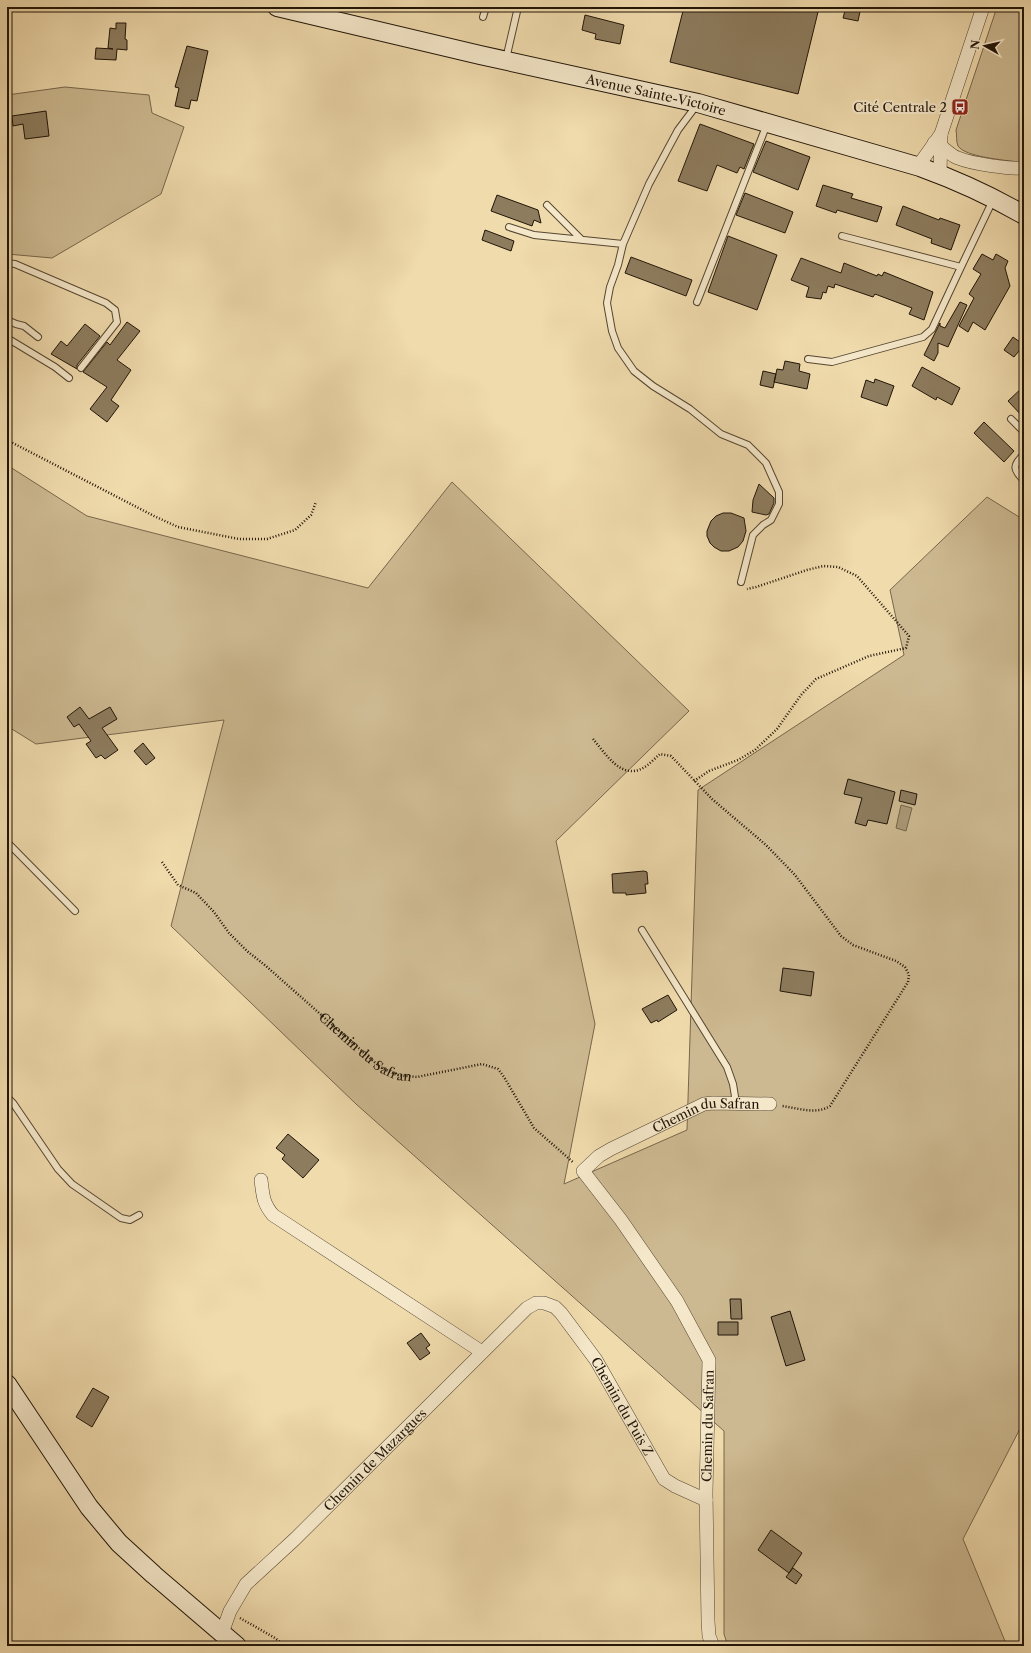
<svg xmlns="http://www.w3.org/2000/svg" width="1031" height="1653" viewBox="0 0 1031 1653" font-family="'Libre Caslon Text',serif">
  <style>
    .green { fill: #cdb991; stroke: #77674c }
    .water { fill: #aa9875; stroke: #736449 }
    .building { fill: #8d7c5e; stroke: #211508 }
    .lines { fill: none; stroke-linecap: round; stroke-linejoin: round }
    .lane-casing { stroke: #554631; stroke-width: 8 }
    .street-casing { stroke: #554631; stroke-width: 14 }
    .secondary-casing { stroke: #211508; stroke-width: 20 }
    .path { stroke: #211508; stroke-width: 2.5; stroke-dasharray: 1 2; stroke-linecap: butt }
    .lane { stroke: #f5e8ca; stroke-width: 6 }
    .street { stroke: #f5e8ca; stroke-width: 13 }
    .secondary { stroke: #f5e8ca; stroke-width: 18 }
    .labels { text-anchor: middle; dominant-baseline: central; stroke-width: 4; stroke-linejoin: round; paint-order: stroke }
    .street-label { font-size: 13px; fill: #211508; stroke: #f5e8ca }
    .poi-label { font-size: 13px; fill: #211508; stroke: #f5e8ca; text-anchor: end }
  </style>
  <rect width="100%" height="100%" fill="#f0dbad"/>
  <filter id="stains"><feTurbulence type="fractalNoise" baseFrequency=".005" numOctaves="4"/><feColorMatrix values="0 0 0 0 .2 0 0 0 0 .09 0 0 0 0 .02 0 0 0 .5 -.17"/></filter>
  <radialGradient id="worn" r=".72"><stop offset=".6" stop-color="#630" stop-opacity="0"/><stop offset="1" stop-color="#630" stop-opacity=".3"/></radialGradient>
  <!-- green -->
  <path class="green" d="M997 7H1024V160L1018 162C1005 160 965 157 958 146 956 142 957 135 956 130Z
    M65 87 149 95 152 113 184 127 161 194 52 258 7 254V95Z
    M7 465 87 516 368 588 452 482 689 711 556 841 595 1024 564 1184 687 1130 698 790 904 655 890 590 987 497 1024 520V1421L963 1539 1007 1646H728L724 1634V1431L356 1104 171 926 224 720 36 744 7 726Z"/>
  <!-- water -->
  <path class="water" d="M901 805 912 808 906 831 896 828Z"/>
  <!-- building -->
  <path class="building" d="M684 7H799L818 12 798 94 670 62Z
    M846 7H861L858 21 843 18Z
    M585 15 624 25 620 44 595 39 596 34 582 30Z
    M116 23H126L125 39 127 40V50L117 49 116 60 95 59 96 48 113 49 108 48 110 28 116 29Z
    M187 46 208 51 197 101 191 100 189 109 175 106 179 88 175 87Z
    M46 111 49 136 25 139 23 124 13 126 12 116Z
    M700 124 754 144 744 169 740 167 737 173 717 165 707 191 678 181Z
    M766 141 810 157 798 190 753 172Z
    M823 185 853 194 851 198 882 207 877 222 837 210 836 213 816 206Z
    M745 193 793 212 785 233 736 215Z
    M497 195 538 210 541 223 534 220 532 226 491 211Z
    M903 206 939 220 940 218 960 225 951 250 931 243 932 239 896 225Z
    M485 230 514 241 511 251 482 240Z
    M728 236 777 255 757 310 708 292Z
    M982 254 993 260 996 254 1008 261 1005 268 1010 286 985 330 973 322 968 332 959 326 974 298 969 294 981 274 973 269Z
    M631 257 692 280 686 296 625 273Z
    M801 258 841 273 844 263 877 276 878 274 882 276 884 272 933 292 924 320 909 314 912 308 875 294 873 297 835 284 834 288 828 286 826 293 823 292 821 299 806 297 809 287 791 280Z
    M960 302 967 305 948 347 938 343V353L934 361 924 355 940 323V326L945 328Z
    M127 322 140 331 117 360 131 370 111 400 119 406 107 422 90 409 107 387 83 372 107 342 110 345Z
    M85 324 100 336 77 365V369L51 354 61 341 67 346Z
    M1013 337 1024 345 1014 357 1004 350Z
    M785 361 800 364 799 371 810 374 807 389 774 382 777 369 783 370Z
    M922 367 960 388 952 405 937 397 936 400 912 386Z
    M763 371 776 374 773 388 760 385Z
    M875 379 894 386 887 406 861 397 866 380 874 383Z
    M1024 386V418L1008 401Z
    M984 422 1014 451 1004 462 974 433Z
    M759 484 774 498V503L769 514 766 515 752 512 753 500Z
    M723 513H731L744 518 746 531 743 541 738 547 729 551H721L714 547 710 543 707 536V531L711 521 716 516Z
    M80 707 89 719 110 707 117 719 102 728 118 750 105 759 101 755 96 758 86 744 91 741 79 724 74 727 67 717Z
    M143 743 155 758 146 765 134 751Z
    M848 779 895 792 887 824 868 820 866 826 855 823 862 798 844 794Z
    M901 790 917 794 915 805 899 801Z
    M644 871 647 872 648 884H645L646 893 626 895V893H613L612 874Z
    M783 968 814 972 811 996 780 991Z
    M668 995 677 1010 658 1022 657 1020 651 1023 642 1009Z
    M288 1134 319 1160 303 1178 282 1159 285 1155 276 1148Z
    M730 1299H741L742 1319H731Z
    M790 1311 805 1360 786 1366 771 1317Z
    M718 1322H738V1335H718Z
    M421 1333 430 1345 426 1348 430 1353 420 1360 407 1343Z
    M93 1388 109 1397 92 1427 76 1417Z
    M771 1530 802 1553 789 1573 758 1550Z
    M793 1568 802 1575 796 1584 786 1577Z"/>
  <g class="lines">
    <!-- lane casing -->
    <g class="lane-casing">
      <path id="lane" d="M483 17 486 7
        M506 59 518 7
        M696 106 678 130 649 184 623 244 618 265 610 287 607 303 612 331 618 348 634 371 653 386 690 409 721 434 748 445 766 463 779 492V504L771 520 763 525 753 535 741 582
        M547 205 582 240
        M509 227 534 235 623 244
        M842 236 961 267 993 200
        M7 263 15 264 106 303 115 310 117 322 81 368
        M697 302 767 124
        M7 320 16 324 24 326 38 337
        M7 338 55 367 69 378
        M808 359 832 362 923 337 932 329 961 267
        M1011 419 1024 432
        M1024 454C1012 467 1013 468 1024 481
        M7 842 75 911
        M642 930 727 1067 733 1084 736 1103
        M7 1097 13 1103 58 1169 72 1184 121 1218 130 1220 139 1215"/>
    </g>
    <!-- street casing -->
    <g class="street-casing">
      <g id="street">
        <path d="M941 134 983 7"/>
        <path d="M934 143C944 146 949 155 958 158 973 164 1008 169 1024 168"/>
        <path d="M920 167 921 162 941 134 940 174"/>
        <path d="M261 1180C263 1196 263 1203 273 1215L482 1352"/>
        <path id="s2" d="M222 1633 230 1611 246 1584 295 1539 527 1308 536 1303H544L555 1307 561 1313 596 1360 664 1479 675 1486 706 1500"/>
        <path id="s3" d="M713 1646 709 1636 708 1621 706 1493 709 1360 677 1301 621 1220 583 1171 599 1156 611 1149 704 1104 713 1103 770 1104"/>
      </g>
    </g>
    <!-- secondary casing -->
    <g class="secondary-casing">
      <g id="secondary">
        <path id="s4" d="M277 7 480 55 698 103 920 167C956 180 991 196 1024 215"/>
        <path d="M7 1384 89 1507 119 1543 154 1575 237 1646"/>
      </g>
    </g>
    <!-- path -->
    <g class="path">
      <path d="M7 440 154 516 178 527 239 539H267L295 530 311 515 316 502"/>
      <path d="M593 739C606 754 621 780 643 768 649 765 655 758 660 754L671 756 712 799 766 845 795 875 841 936 853 945 896 961 905 967 909 975 908 982 830 1106C816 1115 798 1108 782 1106"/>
      <path d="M694 781 709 771 738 760 755 750 777 729 801 695 816 679 869 656 906 648 909 636 857 576 838 567 823 566 807 570 756 587 747 589"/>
      <path id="s1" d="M162 862 178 885 196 893 214 912 229 933 247 951 266 966 380 1067 397 1075 417 1077 482 1064 498 1069 504 1077 534 1128 574 1163"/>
      <path d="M240 1618 275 1638 285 1646"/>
    </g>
    <!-- lane -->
    <use href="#lane" class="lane"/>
    <!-- street -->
    <use href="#street" class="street"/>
    <!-- secondary -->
    <use href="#secondary" class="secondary"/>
  </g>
  <!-- icons -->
  <defs>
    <g id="bus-square" transform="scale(0.9)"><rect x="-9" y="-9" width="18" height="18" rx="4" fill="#8f2418" stroke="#f5e8ca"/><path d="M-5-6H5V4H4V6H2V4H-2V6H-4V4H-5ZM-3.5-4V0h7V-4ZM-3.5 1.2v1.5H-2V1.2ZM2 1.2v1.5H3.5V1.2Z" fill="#fff"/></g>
  </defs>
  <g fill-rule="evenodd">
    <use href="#bus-square" x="960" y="107"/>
  </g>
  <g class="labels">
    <!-- street labels -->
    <g class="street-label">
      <text stroke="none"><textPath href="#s4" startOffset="389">Avenue Sainte-Victoire</textPath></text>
      <text stroke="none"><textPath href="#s1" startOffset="279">Chemin du Safran</textPath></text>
      <text stroke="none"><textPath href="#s3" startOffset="653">Chemin du Safran</textPath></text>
      <text stroke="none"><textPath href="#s2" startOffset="599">Chemin du Puis Z</textPath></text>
      <text stroke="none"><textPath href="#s3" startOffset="221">Chemin du Safran</textPath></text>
      <text stroke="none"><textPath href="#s2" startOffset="234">Chemin de Mazargues</textPath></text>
    </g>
    <!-- poi labels -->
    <g class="poi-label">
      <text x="947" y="107">Cité Centrale 2</text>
    </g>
  </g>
  <!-- margin -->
  <rect width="1031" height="1653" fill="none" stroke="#f0dbad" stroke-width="24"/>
  <rect x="8" y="8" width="1015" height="1637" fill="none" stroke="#211508" stroke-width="2"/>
  <rect x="12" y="12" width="1007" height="1629" fill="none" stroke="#211508"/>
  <!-- north arrow -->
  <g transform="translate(985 46) rotate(278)" stroke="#f5e8ca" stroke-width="3" paint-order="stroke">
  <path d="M0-3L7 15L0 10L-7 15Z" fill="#211508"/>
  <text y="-6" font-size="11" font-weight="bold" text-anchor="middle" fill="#211508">N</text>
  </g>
  <rect width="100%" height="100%" filter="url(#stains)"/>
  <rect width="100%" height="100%" fill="url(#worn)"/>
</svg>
